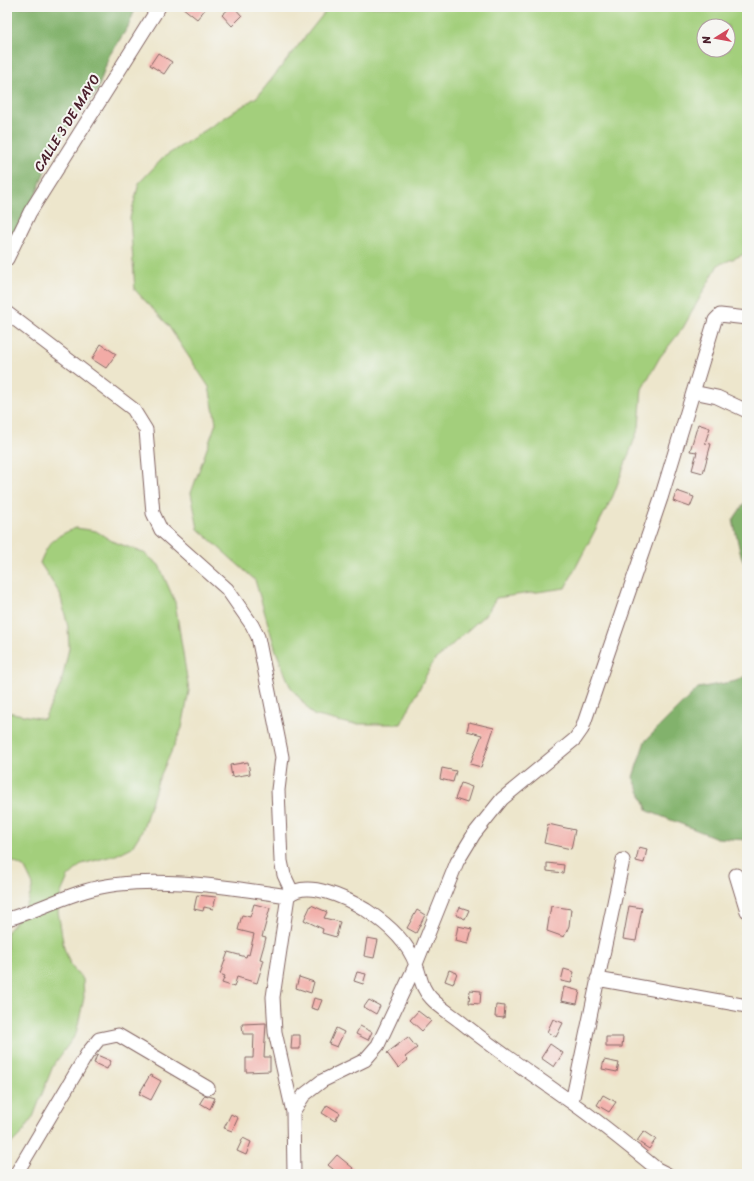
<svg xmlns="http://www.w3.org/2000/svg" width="754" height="1181" viewBox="0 0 754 1181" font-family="Sriracha,sans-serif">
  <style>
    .green { fill: #a3cf7c; stroke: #767754; fill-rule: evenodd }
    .forest { fill: #82b26c; stroke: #66684c }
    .building { fill: #f2aba6 }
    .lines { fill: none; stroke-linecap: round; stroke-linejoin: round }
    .minor-casing { stroke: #836563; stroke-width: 15 }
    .minor { stroke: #fff; stroke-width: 13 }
    .labels { text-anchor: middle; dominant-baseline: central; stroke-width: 4; stroke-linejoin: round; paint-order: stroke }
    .street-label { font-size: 14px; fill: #4a1f2b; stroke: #f6f6f2 }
  </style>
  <rect width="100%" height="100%" fill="#f6f6f2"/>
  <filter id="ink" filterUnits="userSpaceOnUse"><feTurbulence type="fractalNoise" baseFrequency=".025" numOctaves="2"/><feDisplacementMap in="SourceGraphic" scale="8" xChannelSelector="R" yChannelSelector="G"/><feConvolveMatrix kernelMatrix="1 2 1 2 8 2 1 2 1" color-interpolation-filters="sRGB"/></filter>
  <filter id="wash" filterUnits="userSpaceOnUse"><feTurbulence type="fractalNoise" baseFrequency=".012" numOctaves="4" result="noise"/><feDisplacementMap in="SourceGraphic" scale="16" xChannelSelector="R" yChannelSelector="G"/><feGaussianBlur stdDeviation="0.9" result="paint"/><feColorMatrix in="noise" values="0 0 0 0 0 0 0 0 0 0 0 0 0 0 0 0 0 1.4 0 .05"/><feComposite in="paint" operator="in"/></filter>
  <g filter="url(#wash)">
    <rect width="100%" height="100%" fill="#ede6cc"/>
    <!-- green -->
    <path class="green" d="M329 7H738L747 16V253L718 265 683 328 660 357 642 389 639 427 613 496 565 588 496 598 488 612 433 662 401 724H350L313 715 290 686 276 651 255 580 198 529 191 493 216 423 209 387 167 324 135 290 130 218 139 183 164 157 258 96ZM704 26H728V50H704Z
      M76 528 96 531 112 541 144 553 159 565 175 602 189 691 182 728 158 781 142 831 132 847 116 855 82 864 68 877 61 893 58 911 64 948 71 966 83 979 84 998 76 1034 53 1066 33 1117 23 1132 7 1148V931L19 918 28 902 33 885 25 868 10 860H7V712L44 719 61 684 69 648 68 627 60 594 40 563C48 542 55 536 76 528Z"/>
    <!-- forest -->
    <path class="forest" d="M7 7H136L128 27 109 56 97 92 53 148 30 212 18 235 7 236Z
      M747 499V568L741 556 733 520Z
      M747 675V840L717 838 648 811 633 777 645 741 698 688 736 681Z"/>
    <g id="blocks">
      <!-- building -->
      <path class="building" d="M182 7H207L197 19Z
        M231 7H234L242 16 232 26 222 15Z
        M158 53 172 62 164 74 150 65Z
        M101 344 116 354 106 368 92 359Z
        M698 424 710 428 705 443 711 444 703 473 692 470 697 452 690 451Z
        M677 491 694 497 690 507 673 501Z
        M469 722 494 728 481 767 470 764 482 735 467 731Z
        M248 762 250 774 232 777 230 765Z
        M442 768 456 771 453 782 440 779Z
        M461 783 472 787 467 803 455 799Z
        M548 824 575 830 571 849 544 843Z
        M639 847 647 849 644 863 636 861Z
        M547 863 564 865 563 873 547 871Z
        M197 895 216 897 213 909 204 907 203 911 194 909Z
        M254 904 270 908 262 937 266 938 260 959 264 960 257 983 237 977 234 987 222 983 225 976 220 974 228 952 246 957 247 954 249 955 254 934 238 930 242 915 250 917Z
        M311 905 327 912 324 918 340 922 336 937 322 933 323 929 304 920Z
        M551 906 571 909 569 926 564 937 547 931Z
        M629 906 642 908 636 941 623 939Z
        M460 907 469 910 465 919 456 915Z
        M417 910 425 915 416 933 407 928Z
        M458 926 472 929 468 944 455 941Z
        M367 938 378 940 374 958 364 956Z
        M564 969 574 972 571 983 561 981Z
        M449 970 457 973 453 984 445 981Z
        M357 972 366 974 363 984 354 981Z
        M299 977 314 982 311 993 296 988Z
        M564 987 580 991 577 1004 561 1001Z
        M470 990 481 991 480 1004 469 1003Z
        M314 998 322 1000 318 1010 311 1008Z
        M369 1000 380 1006 376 1014 364 1007Z
        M496 1005 505 1006 504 1018 495 1017Z
        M418 1011 431 1021 422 1031 410 1020Z
        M553 1019 563 1023 556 1037 547 1032Z
        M266 1023 264 1057H270V1071L246 1072V1058H253L254 1034H243L242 1024Z
        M360 1026 372 1032 368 1040 356 1034Z
        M336 1028 344 1032 337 1047 329 1044Z
        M292 1035H300V1049H291Z
        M408 1037 417 1048 405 1057 408 1060 398 1068 387 1053Z
        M606 1037H623L622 1047H606Z
        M550 1044 563 1053 554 1067 541 1058Z
        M97 1055 111 1061 107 1069 94 1063Z
        M604 1060 619 1063 617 1072 602 1069Z
        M150 1075 161 1081 151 1100 139 1094Z
        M205 1095 215 1098 210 1109 200 1103Z
        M603 1095 616 1102 609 1112 597 1105Z
        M327 1105 340 1113 335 1121 322 1113Z
        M231 1114 238 1118 232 1131 224 1128Z
        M644 1131 656 1139 649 1149 637 1141Z
        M243 1138 251 1142 246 1155 237 1151Z
        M337 1155 353 1168 349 1174H339L328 1165Z"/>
    </g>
  </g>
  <g filter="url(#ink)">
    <use href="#blocks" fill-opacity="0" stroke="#836563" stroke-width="1"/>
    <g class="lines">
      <!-- minor casing -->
      <g class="minor-casing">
        <path id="minor" d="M7 259 30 212 159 7
          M7 313 133 409 146 430 153 513 161 530 227 589 252 625 258 637 282 757 278 790 281 861 284 875 292 892
          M693 392 717 397 747 411
          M736 875 747 911
          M7 919C34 912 58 899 85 891 144 873 228 887 288 896
          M597 979 747 1006
          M572 1102 623 860
          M293 1112 304 1095 322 1081 365 1060 378 1045 416 964 457 862 474 834 502 799 575 739 582 729 661 498 715 320 720 315 747 318
          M16 1174 87 1054 99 1039 118 1035 208 1088
          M294 1174 293 1112 275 1032 273 997 288 896C306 878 348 899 366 910 386 923 408 942 416 965 421 977 421 988 431 998 439 1007 451 1014 461 1022 497 1051 534 1075 571 1102 601 1123 629 1146 657 1169L667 1174"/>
      </g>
      <!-- minor -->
      <use href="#minor" class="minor"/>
    </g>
  </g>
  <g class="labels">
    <!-- street labels -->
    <g class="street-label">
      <text transform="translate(67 123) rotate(-58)">CALLE 3 DE MAYO</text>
    </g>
  </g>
  <!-- margin -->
  <rect width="754" height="1181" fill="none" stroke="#f6f6f2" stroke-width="24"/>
  <!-- north arrow -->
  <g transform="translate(716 38) rotate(259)"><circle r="19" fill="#f6f6f2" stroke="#b1a0a2"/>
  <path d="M0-3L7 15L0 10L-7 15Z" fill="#d1495b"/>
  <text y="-6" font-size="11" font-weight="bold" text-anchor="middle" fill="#4a1f2b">N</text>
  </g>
</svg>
